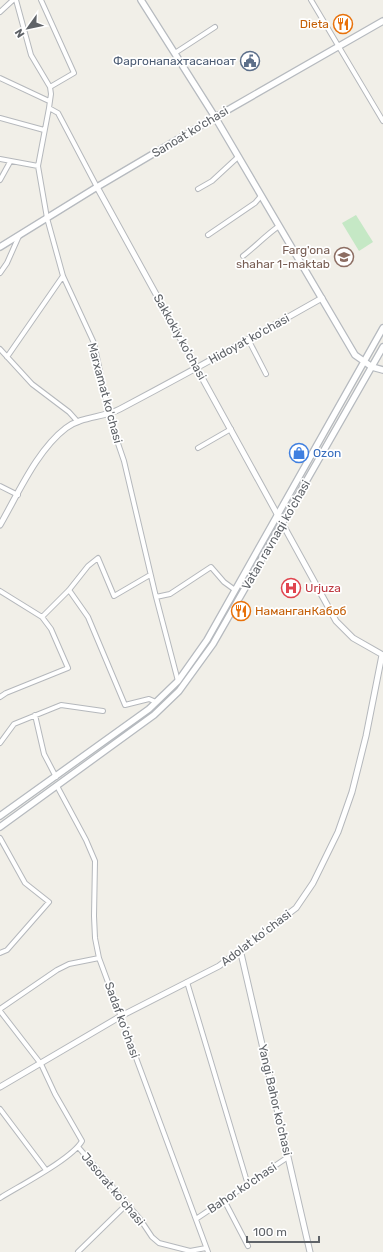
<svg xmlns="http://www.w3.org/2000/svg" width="383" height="1252" viewBox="0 0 383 1252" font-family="Rubik,sans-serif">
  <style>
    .green { fill: #c5e8c5 }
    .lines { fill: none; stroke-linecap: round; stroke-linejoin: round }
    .minor-casing { stroke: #b5b8bc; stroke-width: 6 }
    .tertiary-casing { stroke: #b5b8bc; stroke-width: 7 }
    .secondary-casing { stroke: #b6babf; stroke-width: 8 }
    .minor { stroke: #fff; stroke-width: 4 }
    .tertiary { stroke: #fff; stroke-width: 5 }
    .secondary { stroke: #fff; stroke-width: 5.5 }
    .labels { text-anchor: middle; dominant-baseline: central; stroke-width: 3.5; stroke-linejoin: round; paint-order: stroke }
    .food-label { font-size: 12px; fill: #c56008; stroke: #fff; text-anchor: end }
    .service-label { font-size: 12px; fill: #4e5e75; stroke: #fff; text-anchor: end }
    .street-label { font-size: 12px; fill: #5f6368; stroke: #fff }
    .education-label { font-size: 12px; fill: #785e54; stroke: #fff; text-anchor: end }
    .shop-label { font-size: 12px; fill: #366cbe; stroke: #fff; text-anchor: start }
    .health-label { font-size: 12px; fill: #be3a42; stroke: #fff; text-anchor: start }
  </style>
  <rect width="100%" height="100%" fill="#f1efe8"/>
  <!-- green -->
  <path class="green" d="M356 215 373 242 359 251 342 223Z"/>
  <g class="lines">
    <!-- minor casing -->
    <g class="minor-casing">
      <path id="minor" d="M16 0 31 55 50 87 51 94 49 108 58 113 97 187
        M41 0 74 73 50 87
        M311 0 383 121
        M0 12 13 0
        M175 53 215 27
        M0 78 49 101
        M49 108 38 166 47 218 63 276 94 343 111 423 124 461 156 597 178 681
        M0 118 44 130
        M0 159 38 166
        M0 180 10 162
        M198 189 212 181 238 157
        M208 235 255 203 261 196
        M243 256C256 246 266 235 279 226
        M0 273 7 263 19 236
        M248 339 266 374
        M0 349 32 384 69 412 78 422
        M7 357 63 276
        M198 448 231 429
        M0 486 18 495
        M69 590 88 617 125 705 149 699 156 702
        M0 591 42 617 51 629 68 668 6 693 0 697
        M156 597 170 594 211 567 224 582 235 590
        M42 617 69 590 88 566 98 558 114 596 150 575
        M35 715 44 754 56 777
        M0 743 14 724 61 705 103 711
        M57 786 86 840 95 861 94 916 95 938 99 958 208 1252
        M0 838 25 883 49 902 7 950 0 953
        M187 982 248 1185
        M0 1009 57 970 69 964 99 958
        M0 1011 41 1064 55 1094 82 1141C72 1159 19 1186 0 1198
        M0 1109 46 1170
        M79 1148 140 1219 152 1237 159 1243 190 1251 206 1248
        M224 1200 248 1246
        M196 1219 288 1157
        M78 1252 127 1204"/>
    </g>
    <!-- tertiary casing -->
    <g class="tertiary-casing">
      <path id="tertiary" d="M97 187 336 621 353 638 383 655
        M0 525C18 494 37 450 66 428 82 416 103 418 120 409 188 373 255 336 322 298
        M240 949 310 1252
        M0 1087 121 1016 219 966 296 908 313 883 338 832 352 792 366 736 382 655"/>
    </g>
    <!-- secondary casing -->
    <g class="secondary-casing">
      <path id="secondary" d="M141 0 215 117 355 355 372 367 383 370
        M0 247 97 187 219 115 383 21
        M0 816 149 709 178 681 207 640 383 328
        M0 827 154 715 179 691 213 644 383 347"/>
    </g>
    <!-- minor -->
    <use href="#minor" class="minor"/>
    <!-- tertiary -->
    <use href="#tertiary" class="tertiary"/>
    <!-- secondary -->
    <use href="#secondary" class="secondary"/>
  </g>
  <!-- icons -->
  <defs>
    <g id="restaurant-ring" transform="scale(1)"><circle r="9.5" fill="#fff" stroke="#e8710a" stroke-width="1.5"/><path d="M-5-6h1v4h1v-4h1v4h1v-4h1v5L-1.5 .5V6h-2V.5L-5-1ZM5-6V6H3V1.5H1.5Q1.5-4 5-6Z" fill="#e8710a"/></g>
    <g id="civic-ring" transform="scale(1)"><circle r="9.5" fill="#fff" stroke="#5c6f8a" stroke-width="1.5"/><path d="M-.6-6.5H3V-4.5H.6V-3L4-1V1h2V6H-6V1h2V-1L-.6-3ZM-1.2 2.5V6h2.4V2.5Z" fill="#5c6f8a"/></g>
    <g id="school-ring" transform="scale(1)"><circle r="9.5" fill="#fff" stroke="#8d6e63" stroke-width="1.5"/><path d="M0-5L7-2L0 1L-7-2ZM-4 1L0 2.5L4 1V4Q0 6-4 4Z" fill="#8d6e63"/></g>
    <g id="shop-ring" transform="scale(1)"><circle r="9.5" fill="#fff" stroke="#3f7fe0" stroke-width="1.5"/><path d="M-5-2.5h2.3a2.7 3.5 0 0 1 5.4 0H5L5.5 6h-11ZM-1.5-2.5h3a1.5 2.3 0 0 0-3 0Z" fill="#3f7fe0"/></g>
    <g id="hospital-ring" transform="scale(1)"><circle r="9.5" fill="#fff" stroke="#e0444e" stroke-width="1.5"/><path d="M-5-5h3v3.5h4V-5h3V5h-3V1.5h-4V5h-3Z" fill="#e0444e"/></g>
  </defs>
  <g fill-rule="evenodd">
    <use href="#restaurant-ring" x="343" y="24"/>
    <use href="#civic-ring" x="250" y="61"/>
    <use href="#school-ring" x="344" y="257"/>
    <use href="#shop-ring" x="299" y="453"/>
    <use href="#hospital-ring" x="291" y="588"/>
    <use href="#restaurant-ring" x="241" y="611"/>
  </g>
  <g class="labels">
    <!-- food labels -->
    <g class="food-label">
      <text x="329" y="24">Dieta</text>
      <text x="255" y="611" text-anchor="start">НаманганКабоб</text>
    </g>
    <!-- service labels -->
    <g class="service-label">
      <text x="236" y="61">Фаргонапахтасаноат</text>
    </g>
    <!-- street labels -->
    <g class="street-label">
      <text transform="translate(190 132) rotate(-31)">Sanoat ko'chasi</text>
      <text transform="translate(180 337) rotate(61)">Sakkokiy ko'chasi</text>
      <text transform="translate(249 339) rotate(-29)">Hidoyat ko'chasi</text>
      <text transform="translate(105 393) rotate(75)">Marxamat koʻchasi</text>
      <text transform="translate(276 535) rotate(-60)">Vatan ravnaqi ko'chasi</text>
      <text transform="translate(256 938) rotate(-37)">Adolat koʻchasi</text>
      <text transform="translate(122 1020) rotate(70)">Sadaf koʻchasi</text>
      <text transform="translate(275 1100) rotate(77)">Yangi Bahor ko'chasi</text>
      <text transform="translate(242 1188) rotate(-34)">Bahor ko'chasi</text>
      <text transform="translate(113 1189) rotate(50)">Jasorat koʻchasi</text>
    </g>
    <!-- education labels -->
    <g class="education-label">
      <text x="330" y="250">Farg'ona<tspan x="330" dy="14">shahar 1-maktab</tspan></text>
    </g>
    <!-- shop labels -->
    <g class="shop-label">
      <text x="313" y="453">Ozon</text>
    </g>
    <!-- health labels -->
    <g class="health-label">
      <text x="305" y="588">Urjuza</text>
    </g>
  </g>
  <!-- north arrow -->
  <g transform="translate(28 28) rotate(237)" stroke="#ffffff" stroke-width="3" paint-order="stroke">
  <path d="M0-3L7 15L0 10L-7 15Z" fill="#5f6368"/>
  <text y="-6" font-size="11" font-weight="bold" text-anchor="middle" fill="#5f6368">N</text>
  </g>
  <!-- scale -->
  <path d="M247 1236v6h72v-6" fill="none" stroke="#5f6368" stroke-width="2"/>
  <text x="253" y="1236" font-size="12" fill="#5f6368" stroke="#ffffff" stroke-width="3" paint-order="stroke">100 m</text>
</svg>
